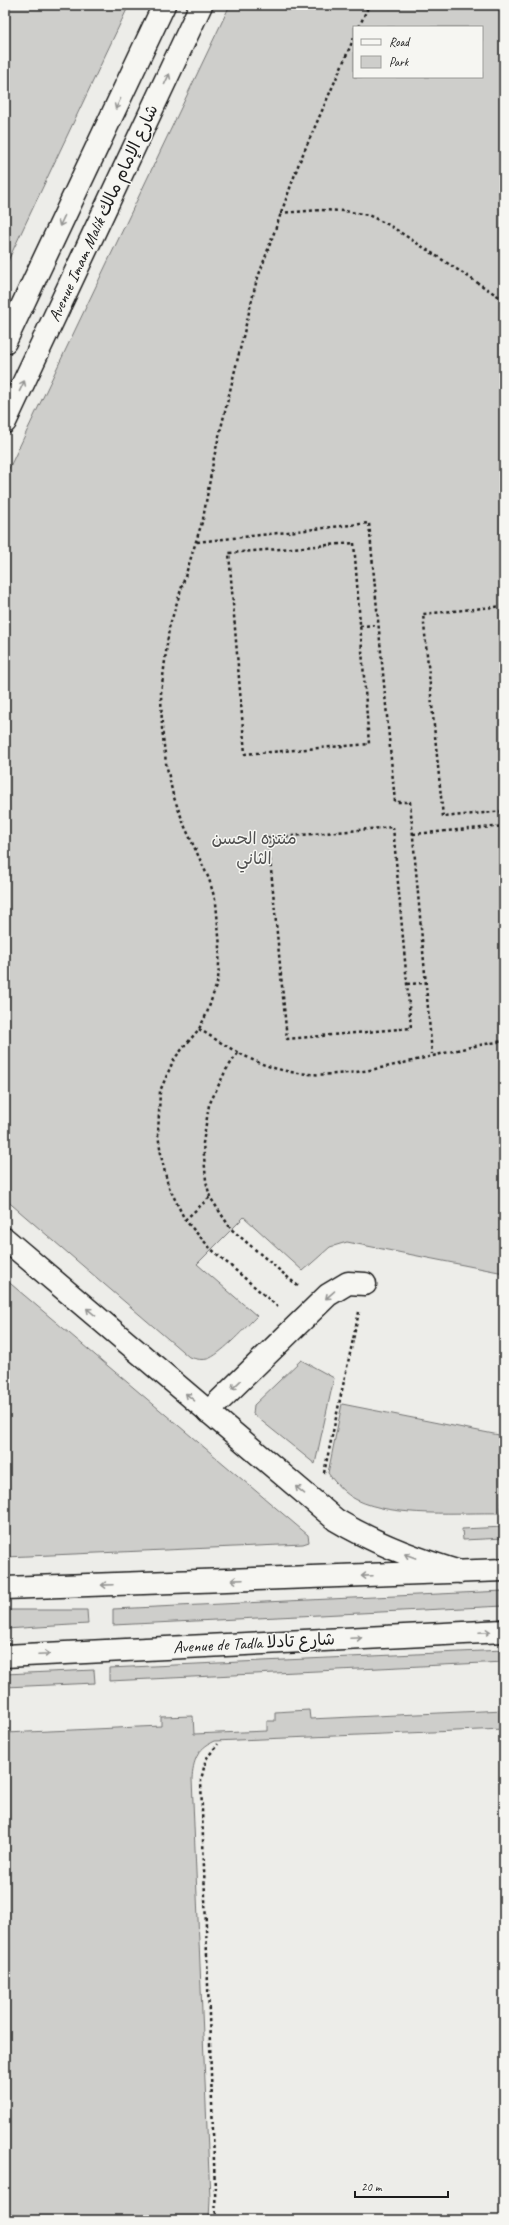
<svg xmlns="http://www.w3.org/2000/svg" width="509" height="2225" viewBox="0 0 509 2225" font-family="Caveat,'Playpen Sans Arabic',sans-serif">
  <style>
    .green { fill: #cececb; stroke: #757574; fill-rule: evenodd }
    .lines { fill: none; stroke-linecap: round; stroke-linejoin: round }
    .minor-casing { stroke: #1c1c1c; stroke-width: 25 }
    .major-casing { stroke: #1c1c1c; stroke-width: 25 }
    .path { stroke: #1c1c1c; stroke-width: 2.5; stroke-dasharray: 3 3; stroke-linecap: butt }
    .minor { stroke: #f6f6f2; stroke-width: 22 }
    .major { stroke: #f6f6f2; stroke-width: 22 }
    .oneway { stroke: #949492 }
    .labels { text-anchor: middle; dominant-baseline: central; stroke-width: 3; stroke-linejoin: round; paint-order: stroke }
    .street-label { font-size: 17px; fill: #1c1c1c; stroke: #f6f6f2 }
    .park-label { font-size: 17px; fill: #515151; stroke: #f6f6f2 }
  </style>
  <rect width="100%" height="100%" fill="#edede9"/>
  <filter id="ink" filterUnits="userSpaceOnUse"><feTurbulence type="fractalNoise" baseFrequency=".025" numOctaves="2"/><feDisplacementMap in="SourceGraphic" scale="8" xChannelSelector="R" yChannelSelector="G"/><feConvolveMatrix kernelMatrix="1 2 1 2 8 2 1 2 1" color-interpolation-filters="sRGB"/></filter>
  <g filter="url(#ink)">
    <!-- green -->
    <path class="green" d="M5 5H129L5 267Z
      M230 5H504V1273L347 1242 330 1247 303 1271 244 1217 197 1264 257 1316C246 1327 223 1352 210 1358 203 1361 196 1359 189 1357L5 1199V477ZM354 27H482V77H354Z
      M5 1279 308 1535 309 1542 303 1544 5 1557Z
      M301 1360 334 1378 315 1464 253 1414 254 1405Z
      M342 1404 504 1436V1486L501 1513C460 1512 394 1518 357 1500 345 1494 336 1484 328 1473Z
      M504 1527V1538L463 1540 462 1529Z
      M504 1591V1606L113 1625V1609Z
      M5 1610H87L88 1624 5 1629Z
      M504 1650V1662L109 1681V1668Z
      M94 1670 95 1683 5 1687V1674Z
      M309 1710 310 1719 504 1710V1729L214 1741C197 1749 193 1761 192 1779L210 2198 209 2220H5V1733L161 1726V1717L193 1716 194 1734 267 1731V1721H275V1712Z"/>
    <g class="lines">
      <!-- minor casing -->
      <g class="minor-casing">
        <path id="minor" d="M208 1412 328 1295 348 1283 365 1284"/>
      </g>
      <!-- major casing -->
      <g class="major-casing">
        <path id="major" d="M5 342 164 5
          M5 422 201 5
          M5 1239 336 1520C376 1544 416 1559 460 1572
          M5 1588 504 1570
          M5 1656 504 1631"/>
      </g>
      <!-- path -->
      <path class="path" d="M359 27 369 5
        M280 213 321 210 345 211 368 215 389 225 504 300
        M197 542 369 523 395 802H410L432 1054
        M354 543 369 744 245 754 229 553Z
        M504 606 423 614 443 817 504 811
        M360 626 378 625
        M393 827 411 1028 287 1039 268 838Z
        M413 834 504 826
        M407 984 426 983
        M199 1029C220 1042 241 1056 265 1065 340 1093 428 1051 504 1041
        M238 1053 226 1070 209 1105 203 1143 206 1181 210 1197 231 1229 298 1286
        M185 1220 210 1197
        M278 1307 211 1249 185 1220 168 1185 162 1160 158 1135 160 1091 174 1059 199 1029 207 1013 218 980 220 947 216 903 209 879 185 827 173 795 166 763 162 728 161 693 169 628 203 519 214 457 256 283 299 163 354 38
        M324 1473 359 1312
        M216 2220 201 1780 206 1759 218 1744"/>
      <!-- minor -->
      <use href="#minor" class="minor"/>
      <!-- major -->
      <use href="#major" class="major"/>
    </g>
    <!-- one-way arrows -->
    <defs><path id="oneway-shaft" d="M-6 0H5M1.5-3L5.5 0L1.5 3" fill="none" stroke-width="1.6" stroke-linecap="round" stroke-linejoin="round"/></defs>
    <g class="oneway">
      <use href="#oneway-shaft" transform="translate(167 79) rotate(-65)"/>
      <use href="#oneway-shaft" transform="translate(118 104) rotate(115)"/>
      <use href="#oneway-shaft" transform="translate(62 221) rotate(115)"/>
      <use href="#oneway-shaft" transform="translate(22 386) rotate(-65)"/>
      <use href="#oneway-shaft" transform="translate(330 1295) rotate(139)"/>
      <use href="#oneway-shaft" transform="translate(91 1312) rotate(-140)"/>
      <use href="#oneway-shaft" transform="translate(236 1385) rotate(136)"/>
      <use href="#oneway-shaft" transform="translate(190 1397) rotate(-140)"/>
      <use href="#oneway-shaft" transform="translate(300 1490) rotate(-140)"/>
      <use href="#oneway-shaft" transform="translate(410 1556) rotate(-160)"/>
      <use href="#oneway-shaft" transform="translate(367 1576) rotate(178)"/>
      <use href="#oneway-shaft" transform="translate(237 1580) rotate(178)"/>
      <use href="#oneway-shaft" transform="translate(107 1585) rotate(178)"/>
      <use href="#oneway-shaft" transform="translate(485 1632) rotate(-3)"/>
      <use href="#oneway-shaft" transform="translate(356 1638) rotate(-3)"/>
      <use href="#oneway-shaft" transform="translate(44 1654) rotate(-3)"/>
    </g>
  </g>
  <g class="labels">
    <!-- street labels -->
    <g class="street-label">
      <text transform="translate(103 213) rotate(-65)">Avenue Imam Malik شارع الإمام مالك</text>
      <text transform="translate(254 1643) rotate(-3)">Avenue de Tadla شارع تادلا</text>
    </g>
    <!-- park labels -->
    <g class="park-label">
      <text x="254" y="838">منتزه الحسن<tspan x="254" dy="20">الثاني</tspan></text>
    </g>
  </g>
  <!-- margin -->
  <rect width="509" height="2225" fill="none" stroke="#f6f6f2" stroke-width="20"/>
  <rect x="10" y="10" width="489" height="2205" fill="none" stroke="#1c1c1c" stroke-width="1.5" filter="url(#ink)"/>
  <!-- legend -->
  <rect x="353" y="26" width="130" height="52" fill="#f6f6f2" stroke="#9f9f9c"/>
  <rect x="361" y="39" width="20" height="6" fill="#f6f6f2" stroke="#9f9f9c"/>
  <text x="389" y="46" font-size="12" fill="#1c1c1c">Road</text>
  <rect x="361" y="56" width="20" height="12" fill="#cececb" stroke="#9f9f9c"/>
  <text x="389" y="66" font-size="12" fill="#1c1c1c">Park</text>
  <!-- scale -->
  <path d="M355 2191v6h93v-6" fill="none" stroke="#1c1c1c" stroke-width="2"/>
  <text x="361" y="2191" font-size="12" fill="#1c1c1c" stroke="#f6f6f2" stroke-width="3" paint-order="stroke">20 m</text>
</svg>
